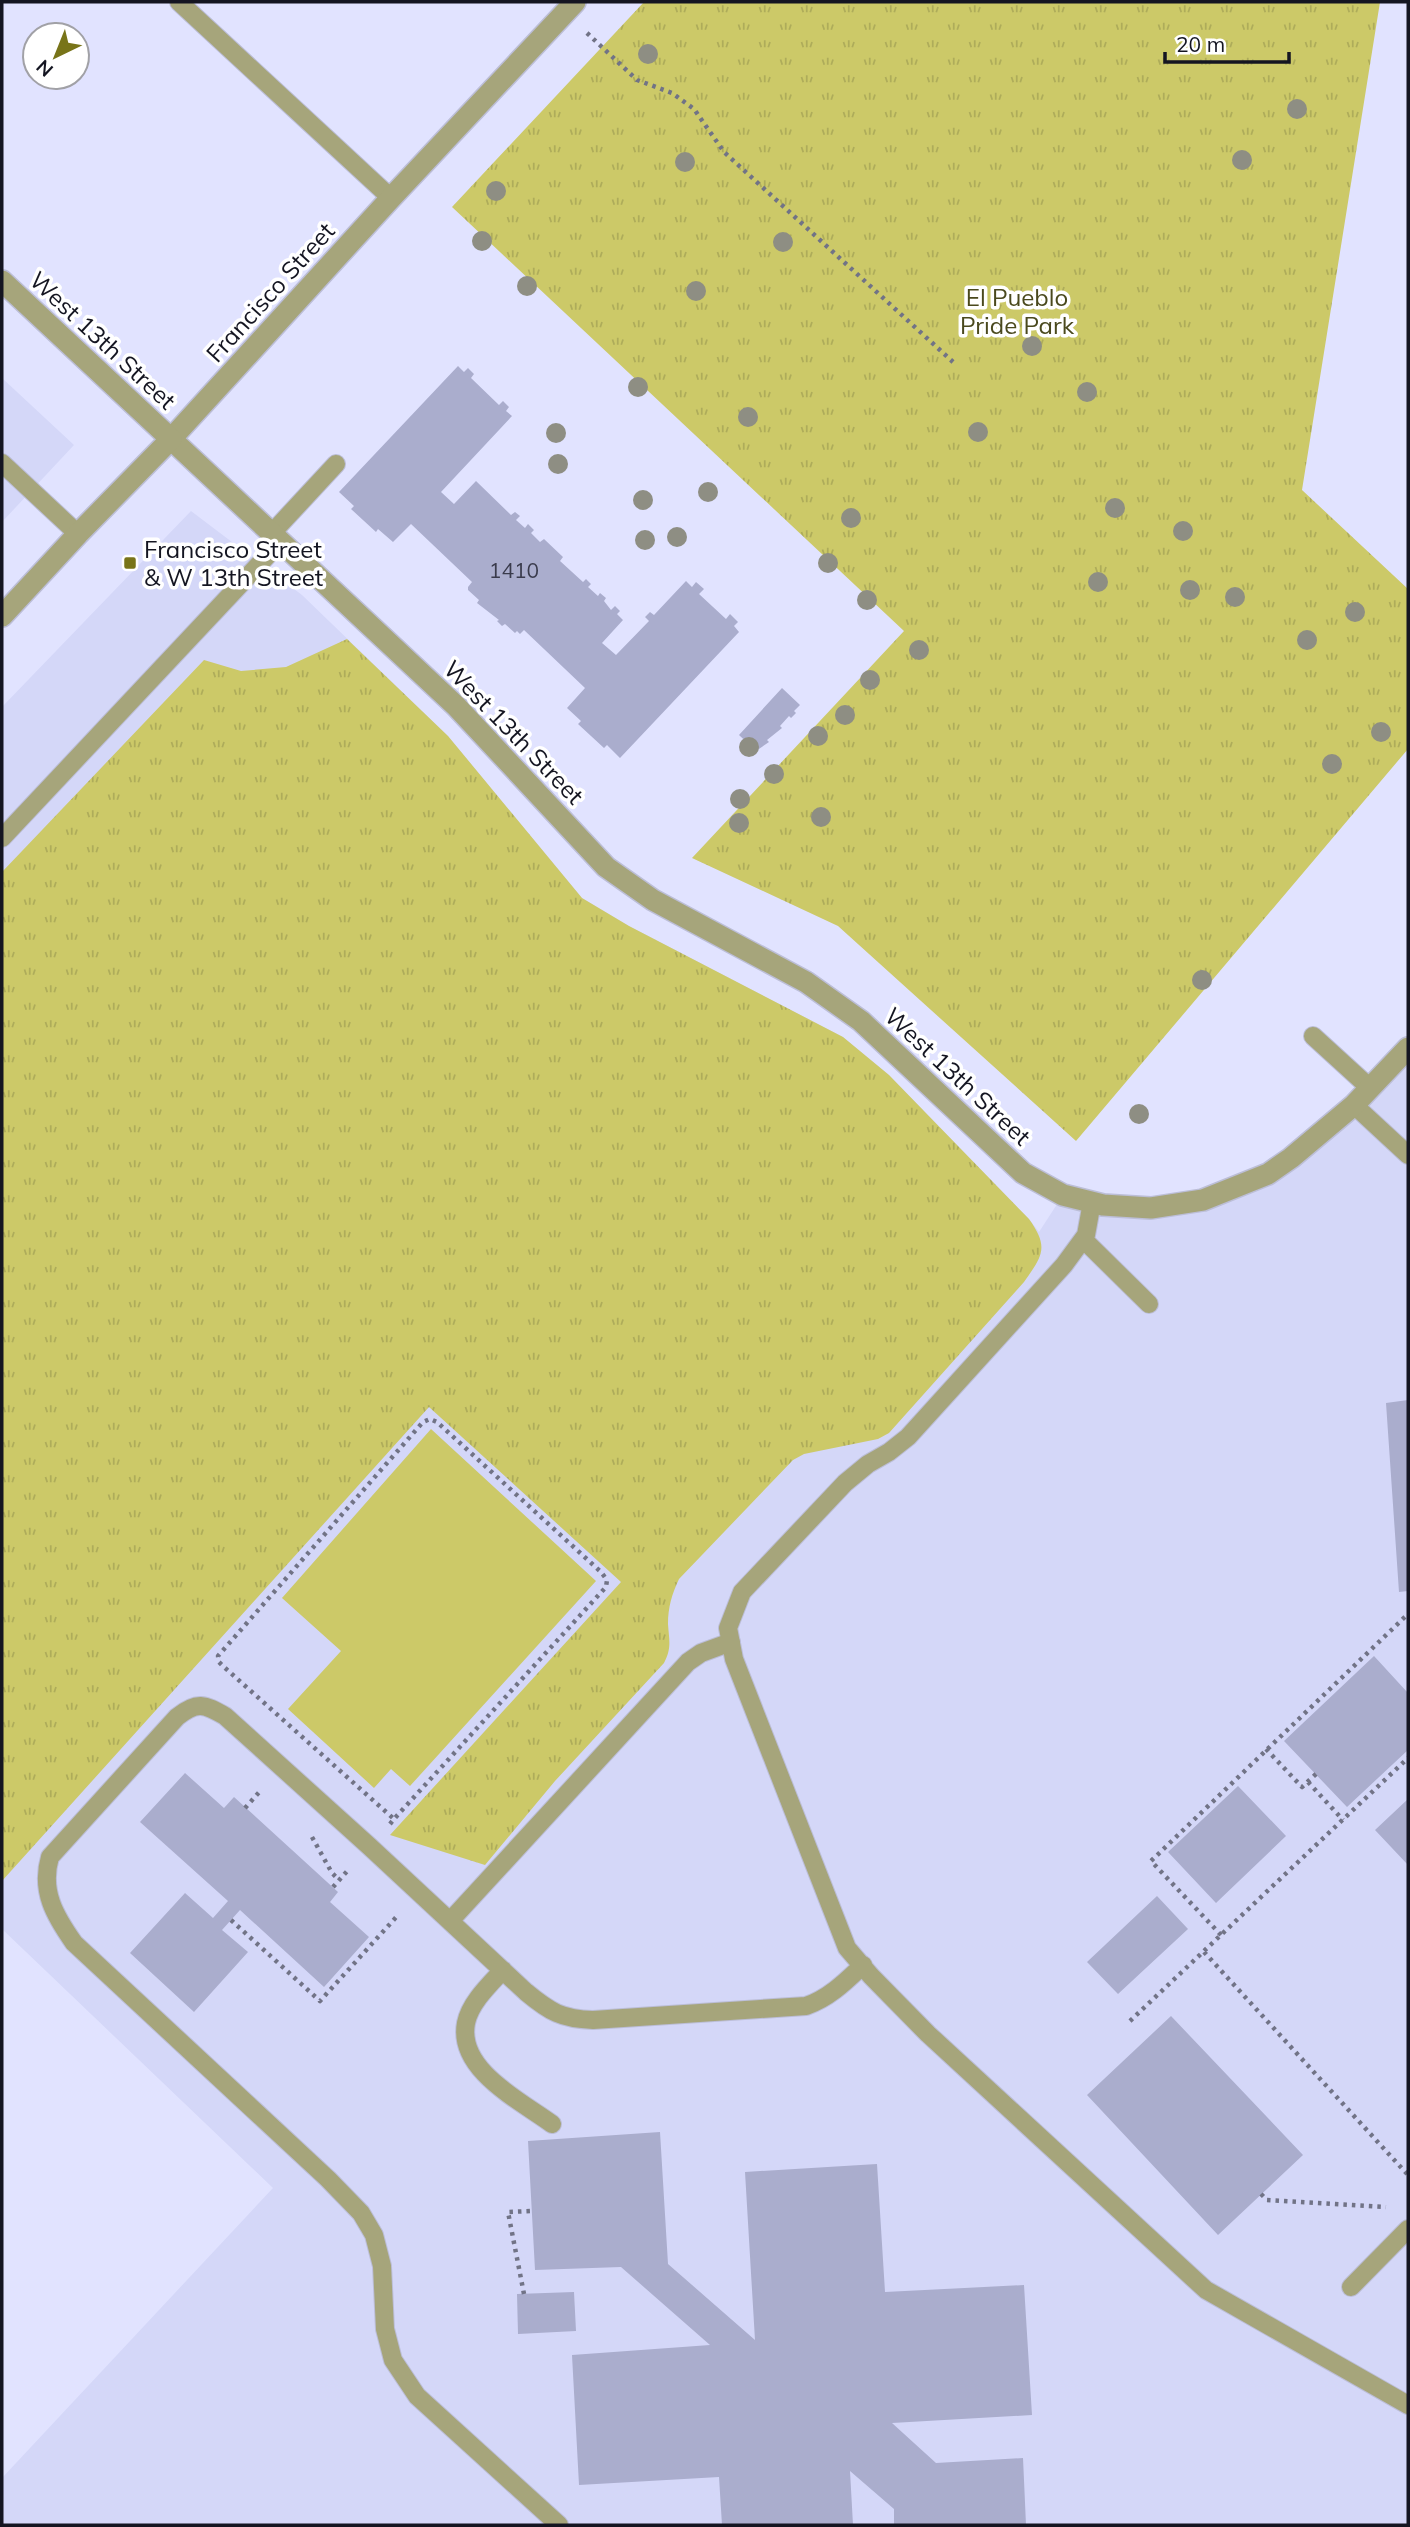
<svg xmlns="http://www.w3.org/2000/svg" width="1410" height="2527" viewBox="0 0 1410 2527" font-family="Mulish,sans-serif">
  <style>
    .built { fill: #d4d7f8 }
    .green { fill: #ccc968 }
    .park { fill: url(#park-tufts) }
    .building { fill: #aaadcd }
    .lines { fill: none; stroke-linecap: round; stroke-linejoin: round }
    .service-casing { stroke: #bcbed7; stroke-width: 20 }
    .minor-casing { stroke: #bcbed7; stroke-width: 24 }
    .tertiary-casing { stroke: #bcbed7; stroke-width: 24 }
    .path { stroke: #717386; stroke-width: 4.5; stroke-dasharray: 3.5 5; stroke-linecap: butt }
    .service { stroke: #a6a57b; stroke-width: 18 }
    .minor { stroke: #a6a57b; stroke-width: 21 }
    .tertiary { stroke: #a6a57b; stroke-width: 21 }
    .tree { fill: #8e8e83 }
    .poi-dot { fill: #787419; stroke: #fff; stroke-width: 2.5 }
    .labels { text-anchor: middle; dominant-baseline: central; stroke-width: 7; stroke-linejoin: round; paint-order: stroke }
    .number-label { font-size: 21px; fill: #3a3b4c }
    .street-label { font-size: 24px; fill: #141521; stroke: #fff }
    .park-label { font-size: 24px; fill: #4a491d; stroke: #fff }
    .poi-label { font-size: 24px; fill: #141521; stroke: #fff; text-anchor: start }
  </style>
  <defs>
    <pattern id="park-tufts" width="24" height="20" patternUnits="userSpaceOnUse" patternTransform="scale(1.75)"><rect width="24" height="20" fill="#ccc968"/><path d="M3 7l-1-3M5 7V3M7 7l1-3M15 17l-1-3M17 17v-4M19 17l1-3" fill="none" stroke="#aeac5a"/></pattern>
  </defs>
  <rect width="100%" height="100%" fill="#e1e3ff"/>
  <!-- built -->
  <path class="built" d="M2 378 74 445 2 522Z
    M191 511 302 595 448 736 582 898 629 926 843 1037 889 1075 1029 1219 1039 1232 1063 1195 1151 1208 1268 1174 1408 1049V2525H2V2478L273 2188 2 1929V707Z"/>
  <!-- green -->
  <path class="green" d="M431 1429 596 1581 410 1786 391 1769 374 1788 288 1709 341 1651 282 1598Z"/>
  <!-- park -->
  <path class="park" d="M644 2H1380L1302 490 1408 589V749L1076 1141 838 926 692 858 904 631 452 207Z
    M347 639 448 736 582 898 629 926 843 1037 889 1075 1029 1219C1049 1247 1043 1255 1024 1282L889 1433 878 1439 804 1454 793 1460 679 1579C672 1594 668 1607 668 1624 669 1640 672 1648 664 1663L555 1781 485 1865 390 1835 621 1582 429 1407 2 1881V872L204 660 241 671 286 667Z"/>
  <!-- building -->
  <path class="building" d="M458 366 464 372 468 368 474 374 471 378 499 405 503 401 509 407 506 411 512 416 441 492 454 504 476 481 511 515 515 512 520 516 516 520 525 528 528 524 534 530 531 533 540 542 544 539 563 557 560 561 583 582 586 579 591 584 588 587 598 596 600 593 606 598 604 601 611 610 615 606 620 611 617 614 623 620 602 643 616 655 649 621 645 617 650 612 654 615 686 581 692 587 696 582 704 589 699 594 726 619 730 614 738 622 734 626 739 632 620 758 607 745 604 748 578 724 581 721 567 708 585 688 524 630 520 634 517 631 515 633 505 624 502 626 497 621 499 620 477 603 479 600 468 590V587L472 582 411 524 393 542 378 529 376 532 351 509 354 506 339 492Z
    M782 688 800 705 794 711 796 713 791 718 789 716 780 726 782 728 767 740 769 742 756 751 739 735Z
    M1408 1400V1591L1399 1592 1386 1403Z
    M1374 1656 1408 1693V1750L1347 1807 1284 1741Z
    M185 1773 224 1808 234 1797 338 1892 330 1902 369 1937 324 1987 240 1910 222 1930 248 1952 194 2012 130 1953 185 1893 213 1918 228 1901 140 1822Z
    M1238 1786 1286 1836 1216 1903 1168 1852Z
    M1408 1799V1865L1375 1830Z
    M1157 1896 1188 1929 1118 1994 1087 1962Z
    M1171 2016 1303 2155 1218 2235 1087 2095Z
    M660 2132 668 2264 755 2340 745 2172 877 2164 885 2292 1024 2285 1032 2415 892 2423 936 2463 1023 2458 1026 2525H894V2509L850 2471 853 2525H722L719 2477 579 2485 572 2355 710 2345 621 2267 535 2270 528 2141Z
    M574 2292 576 2331 518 2334 517 2294Z"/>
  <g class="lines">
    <!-- service casing -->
    <g class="service-casing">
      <path id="service" d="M179 2 391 198
        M2 463 78 534
        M272 533 336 464
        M2 838 281 541
        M1313 1036 1370 1088
        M1354 1105 1408 1155
        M1092 1202 1086 1235 1064 1265 908 1437 889 1452 868 1464 845 1483 742 1592 728 1628 734 1659 847 1948 871 1976 928 2034 1206 2290 1408 2405
        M1083 1239 1149 1304
        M450 1921 688 1662 701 1653 731 1642
        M503 1970C489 1985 470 2003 466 2023 457 2070 521 2101 552 2124
        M1351 2287 1408 2229
        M559 2525 417 2396 393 2360 385 2329 382 2266 374 2235 361 2213 328 2179 74 1943C55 1916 40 1891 50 1857L177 1717C197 1701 204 1704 225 1716L369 1846 526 1992C550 2012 562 2019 593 2020L806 2006C829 1998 845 1982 863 1965"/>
    </g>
    <!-- minor casing -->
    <g class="minor-casing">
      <path id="minor" d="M575 2 391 198 171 439 456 706 606 867 653 900 806 982 861 1021 1023 1173 1063 1195 1103 1205 1151 1208 1203 1200 1268 1174 1291 1158 1354 1105 1408 1048"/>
    </g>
    <!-- tertiary casing -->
    <g class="tertiary-casing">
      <path id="tertiary" d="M2 281 171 439 78 534 2 616"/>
    </g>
    <!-- path -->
    <path class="path" d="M587 33 637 80 672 93 694 109 724 152 953 362
      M1266 1749 1302 1787 1316 1774
      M1308 1782 1343 1820
      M245 1808 262 1789
      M390 1824 394 1819 606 1587 607 1580 601 1572 437 1422 430 1419 423 1422 218 1656 219 1662 224 1667 394 1819
      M312 1837 332 1873 339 1880
      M333 1887 349 1869
      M231 1920 320 2001 399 1914
      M1221 1935 1151 1861 1408 1614
      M1204 1952 1408 2175
      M1130 2021 1408 1758
      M1261 2194 1267 2200 1386 2207
      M524 2294 508 2212 531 2211"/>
    <!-- service -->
    <use href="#service" class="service"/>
    <!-- minor -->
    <use href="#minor" class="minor"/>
    <!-- tertiary -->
    <use href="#tertiary" class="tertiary"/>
  </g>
  <!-- trees -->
  <g class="tree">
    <circle cx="648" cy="54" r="10"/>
    <circle cx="1297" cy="109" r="10"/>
    <circle cx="1242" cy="160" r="10"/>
    <circle cx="685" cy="162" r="10"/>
    <circle cx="496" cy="191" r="10"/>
    <circle cx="482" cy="241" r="10"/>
    <circle cx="783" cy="242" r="10"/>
    <circle cx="527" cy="286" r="10"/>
    <circle cx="696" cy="291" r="10"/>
    <circle cx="1032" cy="346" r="10"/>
    <circle cx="638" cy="387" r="10"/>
    <circle cx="1087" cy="392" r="10"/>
    <circle cx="748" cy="417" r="10"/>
    <circle cx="978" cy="432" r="10"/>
    <circle cx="556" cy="433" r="10"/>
    <circle cx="558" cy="464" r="10"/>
    <circle cx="708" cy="492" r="10"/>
    <circle cx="643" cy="500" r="10"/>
    <circle cx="1115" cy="508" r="10"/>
    <circle cx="851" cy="518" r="10"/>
    <circle cx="1183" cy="531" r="10"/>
    <circle cx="677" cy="537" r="10"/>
    <circle cx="645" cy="540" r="10"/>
    <circle cx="828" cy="563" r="10"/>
    <circle cx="1098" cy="582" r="10"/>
    <circle cx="1190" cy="590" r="10"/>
    <circle cx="1235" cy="597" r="10"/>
    <circle cx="867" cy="600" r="10"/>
    <circle cx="1355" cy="612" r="10"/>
    <circle cx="1307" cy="640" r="10"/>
    <circle cx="919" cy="650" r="10"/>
    <circle cx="870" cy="680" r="10"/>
    <circle cx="845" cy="715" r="10"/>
    <circle cx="1381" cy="732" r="10"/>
    <circle cx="818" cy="736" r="10"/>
    <circle cx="749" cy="747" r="10"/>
    <circle cx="1332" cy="764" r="10"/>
    <circle cx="774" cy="774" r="10"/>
    <circle cx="740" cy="799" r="10"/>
    <circle cx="821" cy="817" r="10"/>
    <circle cx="739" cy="823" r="10"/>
    <circle cx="1202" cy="980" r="10"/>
    <circle cx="1139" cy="1114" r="10"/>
  </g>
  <!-- markers -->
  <rect class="poi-dot" x="123" y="556" width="14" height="14" rx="3.5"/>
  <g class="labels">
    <!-- number labels -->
    <g class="number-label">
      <text x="514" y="570">1410</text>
    </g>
    <!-- street labels -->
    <g class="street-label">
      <text transform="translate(270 292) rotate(-48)">Francisco Street</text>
      <text transform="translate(103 340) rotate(43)">West 13th Street</text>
      <text transform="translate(514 732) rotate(46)">West 13th Street</text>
      <text transform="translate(958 1076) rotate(43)">West 13th Street</text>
    </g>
    <!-- park labels -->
    <g class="park-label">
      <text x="1017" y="297">El Pueblo<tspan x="1017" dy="28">Pride Park</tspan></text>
    </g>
    <!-- poi labels -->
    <g class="poi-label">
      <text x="144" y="549">Francisco Street<tspan x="144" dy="28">&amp; W 13th Street</tspan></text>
    </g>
  </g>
  <!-- border -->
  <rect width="1410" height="2527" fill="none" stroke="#141521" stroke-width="7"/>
  <!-- north arrow -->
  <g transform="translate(56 56) rotate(223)"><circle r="33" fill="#ffffff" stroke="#a1a1a6" stroke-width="2"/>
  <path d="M0-5L12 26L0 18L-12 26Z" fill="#787419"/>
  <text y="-10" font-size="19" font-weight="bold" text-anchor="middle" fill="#141521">N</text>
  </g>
  <!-- scale -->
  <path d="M1165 52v10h124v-10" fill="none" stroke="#141521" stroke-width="3.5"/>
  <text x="1176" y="52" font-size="21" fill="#141521" stroke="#ffffff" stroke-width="5" paint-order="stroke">20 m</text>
</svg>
